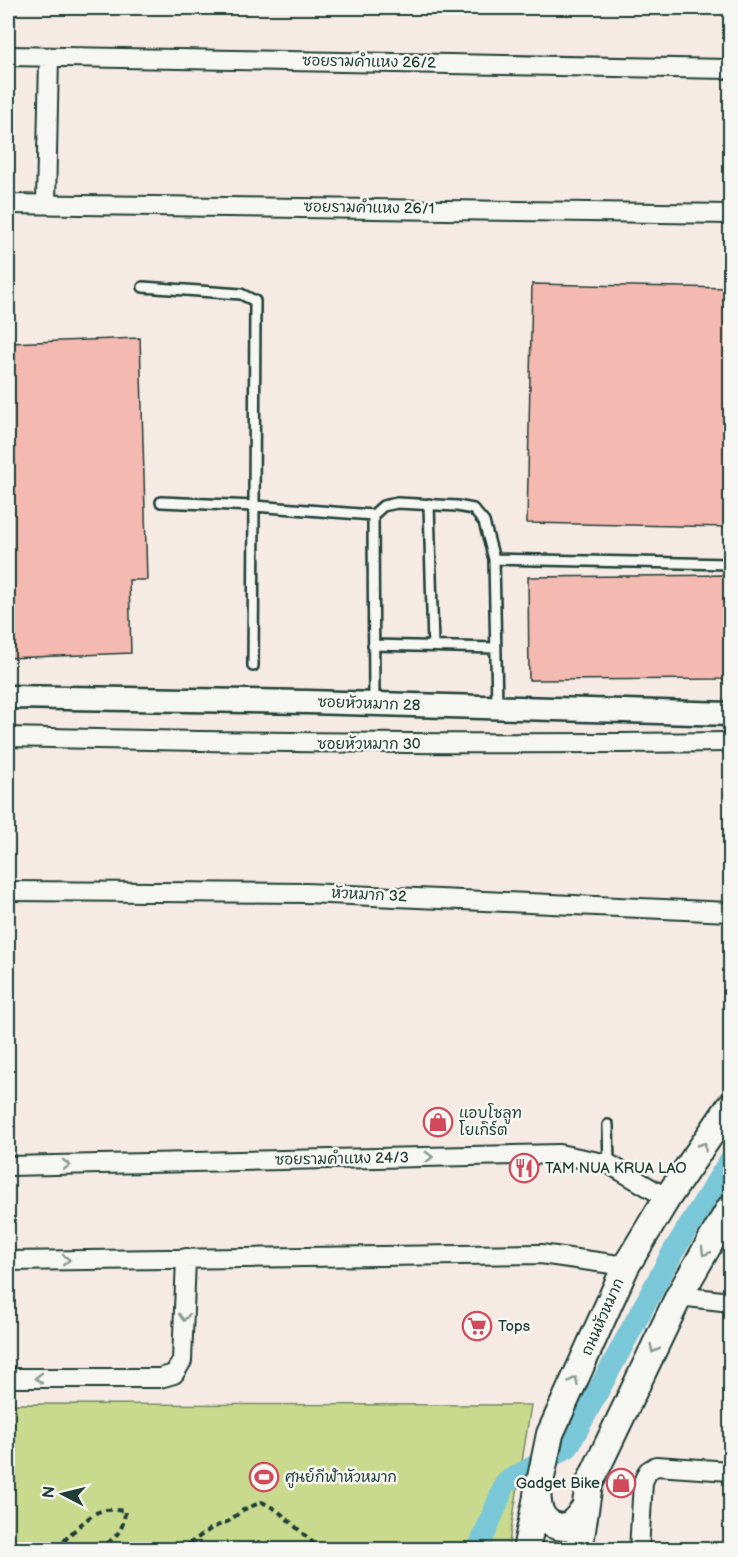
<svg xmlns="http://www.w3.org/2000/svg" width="738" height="1557" viewBox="0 0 738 1557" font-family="'Balsamiq Sans','Playpen Sans Thai',sans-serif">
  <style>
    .green { fill: #c9da8f; stroke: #748c62; stroke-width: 1.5 }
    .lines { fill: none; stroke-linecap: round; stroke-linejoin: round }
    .canal { stroke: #7ac7d8; stroke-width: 22 }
    .building { fill: #f4b9b0; stroke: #1f3d34; stroke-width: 1.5 }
    .service-casing { stroke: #1f3d34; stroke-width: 14 }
    .minor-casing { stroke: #1f3d34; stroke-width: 22 }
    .tertiary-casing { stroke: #1f3d34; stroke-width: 27 }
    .secondary-casing { stroke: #1f3d34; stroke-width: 30 }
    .path { stroke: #1f3d34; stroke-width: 4; stroke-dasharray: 6 4.5; stroke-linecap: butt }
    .service { stroke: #f6f6f2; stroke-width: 9 }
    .minor { stroke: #f6f6f2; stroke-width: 18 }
    .tertiary { stroke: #f6f6f2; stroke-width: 22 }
    .secondary { stroke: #f6f6f2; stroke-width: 26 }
    .oneway { stroke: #8a9a93 }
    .labels { text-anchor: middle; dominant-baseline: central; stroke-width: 5; stroke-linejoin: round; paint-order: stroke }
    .street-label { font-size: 15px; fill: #1f3d34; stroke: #f6f6f2 }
    .poi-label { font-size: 15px; fill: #1f3d34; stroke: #f6f6f2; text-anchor: start }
  </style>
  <rect width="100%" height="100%" fill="#f6eae5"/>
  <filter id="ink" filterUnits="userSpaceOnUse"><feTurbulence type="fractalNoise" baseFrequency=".0167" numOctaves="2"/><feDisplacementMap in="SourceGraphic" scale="12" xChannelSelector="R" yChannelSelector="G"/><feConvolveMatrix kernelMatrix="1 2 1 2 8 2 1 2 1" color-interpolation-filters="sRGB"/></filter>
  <g filter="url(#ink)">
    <!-- green -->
    <path class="green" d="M8 1404 531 1405 508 1549 8 1550Z"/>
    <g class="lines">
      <!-- canal -->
      <path class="canal" d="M478 1550 506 1482 568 1447 674 1250 730 1160"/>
    </g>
    <!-- building -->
    <path class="building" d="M532 284 730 288V527L527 523Z
      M140 338 147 580H129L131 653 8 658V343Z
      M730 575V679L529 680 528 577Z"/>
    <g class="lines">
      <!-- service casing -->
      <g class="service-casing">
        <path id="service" d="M143 287 241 294 255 301 254 506 161 502
          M429 504 433 646
          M494 559 730 564
          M373 645 496 648
          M253 666 254 506 373 515
          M374 703 373 515 383 506 397 503 457 506 473 509 484 522 494 559 497 707
          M608 1125 609 1164"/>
      </g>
      <!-- minor casing -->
      <g class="minor-casing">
        <path id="minor" d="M8 56 730 69
          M46 203 49 57
          M8 204 730 214
          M8 737C249 743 489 745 730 742
          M8 891 306 893 730 912
          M8 1166 559 1154 609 1164 667 1198
          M8 1261 541 1254 626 1266
          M679 1296 730 1302
          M8 1378H160L174 1374 182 1361 186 1258
          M639 1550 643 1482 648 1471 656 1466 730 1471"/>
      </g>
      <!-- tertiary casing -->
      <g class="tertiary-casing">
        <path id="tertiary" d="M8 697 308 702 730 714"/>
      </g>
      <!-- secondary casing -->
      <g class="secondary-casing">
        <path id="secondary" d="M537 1494C538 1500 538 1508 541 1513 545 1523 559 1530 569 1525 576 1521 580 1514 585 1508
          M526 1550 550 1434 626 1266 667 1198 730 1106
          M579 1550 589 1484 679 1296 730 1208"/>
      </g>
      <!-- path -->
      <path class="path" d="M58 1550C62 1540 87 1518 96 1513 105 1508 116 1510 125 1511 124 1532 114 1539 98 1550
        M180 1550 212 1528 229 1521 243 1510 262 1502 277 1510 321 1550"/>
      <!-- service -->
      <use href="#service" class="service"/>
      <!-- minor -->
      <use href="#minor" class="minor"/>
      <!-- tertiary -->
      <use href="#tertiary" class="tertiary"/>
      <!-- secondary -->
      <use href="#secondary" class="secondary"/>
    </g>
    <!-- one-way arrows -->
    <defs><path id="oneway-chevron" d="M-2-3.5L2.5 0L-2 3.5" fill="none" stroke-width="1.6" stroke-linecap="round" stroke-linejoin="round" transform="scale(1.5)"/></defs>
    <g class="oneway">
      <use href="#oneway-chevron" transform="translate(703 1146) rotate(-56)"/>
      <use href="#oneway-chevron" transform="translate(429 1157) rotate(-1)"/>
      <use href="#oneway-chevron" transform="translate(66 1165) rotate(-1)"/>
      <use href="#oneway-chevron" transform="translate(705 1252) rotate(120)"/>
      <use href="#oneway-chevron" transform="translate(66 1260) rotate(-1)"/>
      <use href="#oneway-chevron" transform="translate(184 1317) rotate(93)"/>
      <use href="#oneway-chevron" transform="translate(654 1349) rotate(116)"/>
      <use href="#oneway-chevron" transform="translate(39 1378) rotate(-180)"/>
      <use href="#oneway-chevron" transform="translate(574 1381) rotate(-66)"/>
    </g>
  </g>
  <!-- icons -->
  <defs>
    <g id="shop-ring" transform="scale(1.5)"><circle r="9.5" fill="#f6f6f2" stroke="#d1495b" stroke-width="1.5"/><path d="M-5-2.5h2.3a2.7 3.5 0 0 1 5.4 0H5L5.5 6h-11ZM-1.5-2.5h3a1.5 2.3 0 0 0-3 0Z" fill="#d1495b"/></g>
    <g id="restaurant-ring" transform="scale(1.5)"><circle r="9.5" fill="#f6f6f2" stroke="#d1495b" stroke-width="1.5"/><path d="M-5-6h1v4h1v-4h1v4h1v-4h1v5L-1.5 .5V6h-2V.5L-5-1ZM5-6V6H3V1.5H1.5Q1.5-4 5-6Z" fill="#d1495b"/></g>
    <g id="supermarket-ring" transform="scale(1.5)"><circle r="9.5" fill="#f6f6f2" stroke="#d1495b" stroke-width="1.5"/><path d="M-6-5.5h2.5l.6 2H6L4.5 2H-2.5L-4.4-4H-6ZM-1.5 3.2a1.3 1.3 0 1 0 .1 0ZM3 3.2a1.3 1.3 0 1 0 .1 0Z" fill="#d1495b"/></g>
    <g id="stadium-ring" transform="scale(1.5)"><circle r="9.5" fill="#f6f6f2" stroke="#d1495b" stroke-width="1.5"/><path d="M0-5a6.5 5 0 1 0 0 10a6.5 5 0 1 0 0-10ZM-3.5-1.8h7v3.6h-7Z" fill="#d1495b"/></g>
  </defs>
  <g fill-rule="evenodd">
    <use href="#shop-ring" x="438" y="1122"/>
    <use href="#restaurant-ring" x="524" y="1168"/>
    <use href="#supermarket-ring" x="477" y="1326"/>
    <use href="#stadium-ring" x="264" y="1477"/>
    <use href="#shop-ring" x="621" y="1483"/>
  </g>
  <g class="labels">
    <!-- street labels -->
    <g class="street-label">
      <text transform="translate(369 62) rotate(1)">ซอยรามคำแหง 26/2</text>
      <text transform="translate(369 208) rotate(1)">ซอยรามคำแหง 26/1</text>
      <text transform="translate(369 704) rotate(2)">ซอยหัวหมาก 28</text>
      <text x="369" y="744">ซอยหัวหมาก 30</text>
      <text transform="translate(369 895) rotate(3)">หัวหมาก 32</text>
      <text transform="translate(342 1159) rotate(-1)">ซอยรามคำแหง 24/3</text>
      <text transform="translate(603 1317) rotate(-66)">ถนนหัวหมาก</text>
    </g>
    <!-- poi labels -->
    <g class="poi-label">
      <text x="459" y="1113">แอบโซลูท<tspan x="459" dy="17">โยเกิร์ต</tspan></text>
      <text x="545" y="1168">TAM NUA KRUA LAO</text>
      <text x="498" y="1326">Tops</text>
      <text x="285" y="1477">ศูนย์กีฬาหัวหมาก</text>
      <text x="600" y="1483" text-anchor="end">Gadget Bike</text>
    </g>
  </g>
  <!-- margin -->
  <rect width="738" height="1557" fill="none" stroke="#f6f6f2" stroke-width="30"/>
  <rect x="15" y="15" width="708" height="1527" fill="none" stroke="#1f3d34" stroke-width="2" filter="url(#ink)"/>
  <!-- north arrow -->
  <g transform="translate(63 1494) rotate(277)" stroke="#f6f6f2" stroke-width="4.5" paint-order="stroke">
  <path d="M0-4.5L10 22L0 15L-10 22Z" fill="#1f3d34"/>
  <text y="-9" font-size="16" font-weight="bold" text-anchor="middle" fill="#1f3d34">N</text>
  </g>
</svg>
